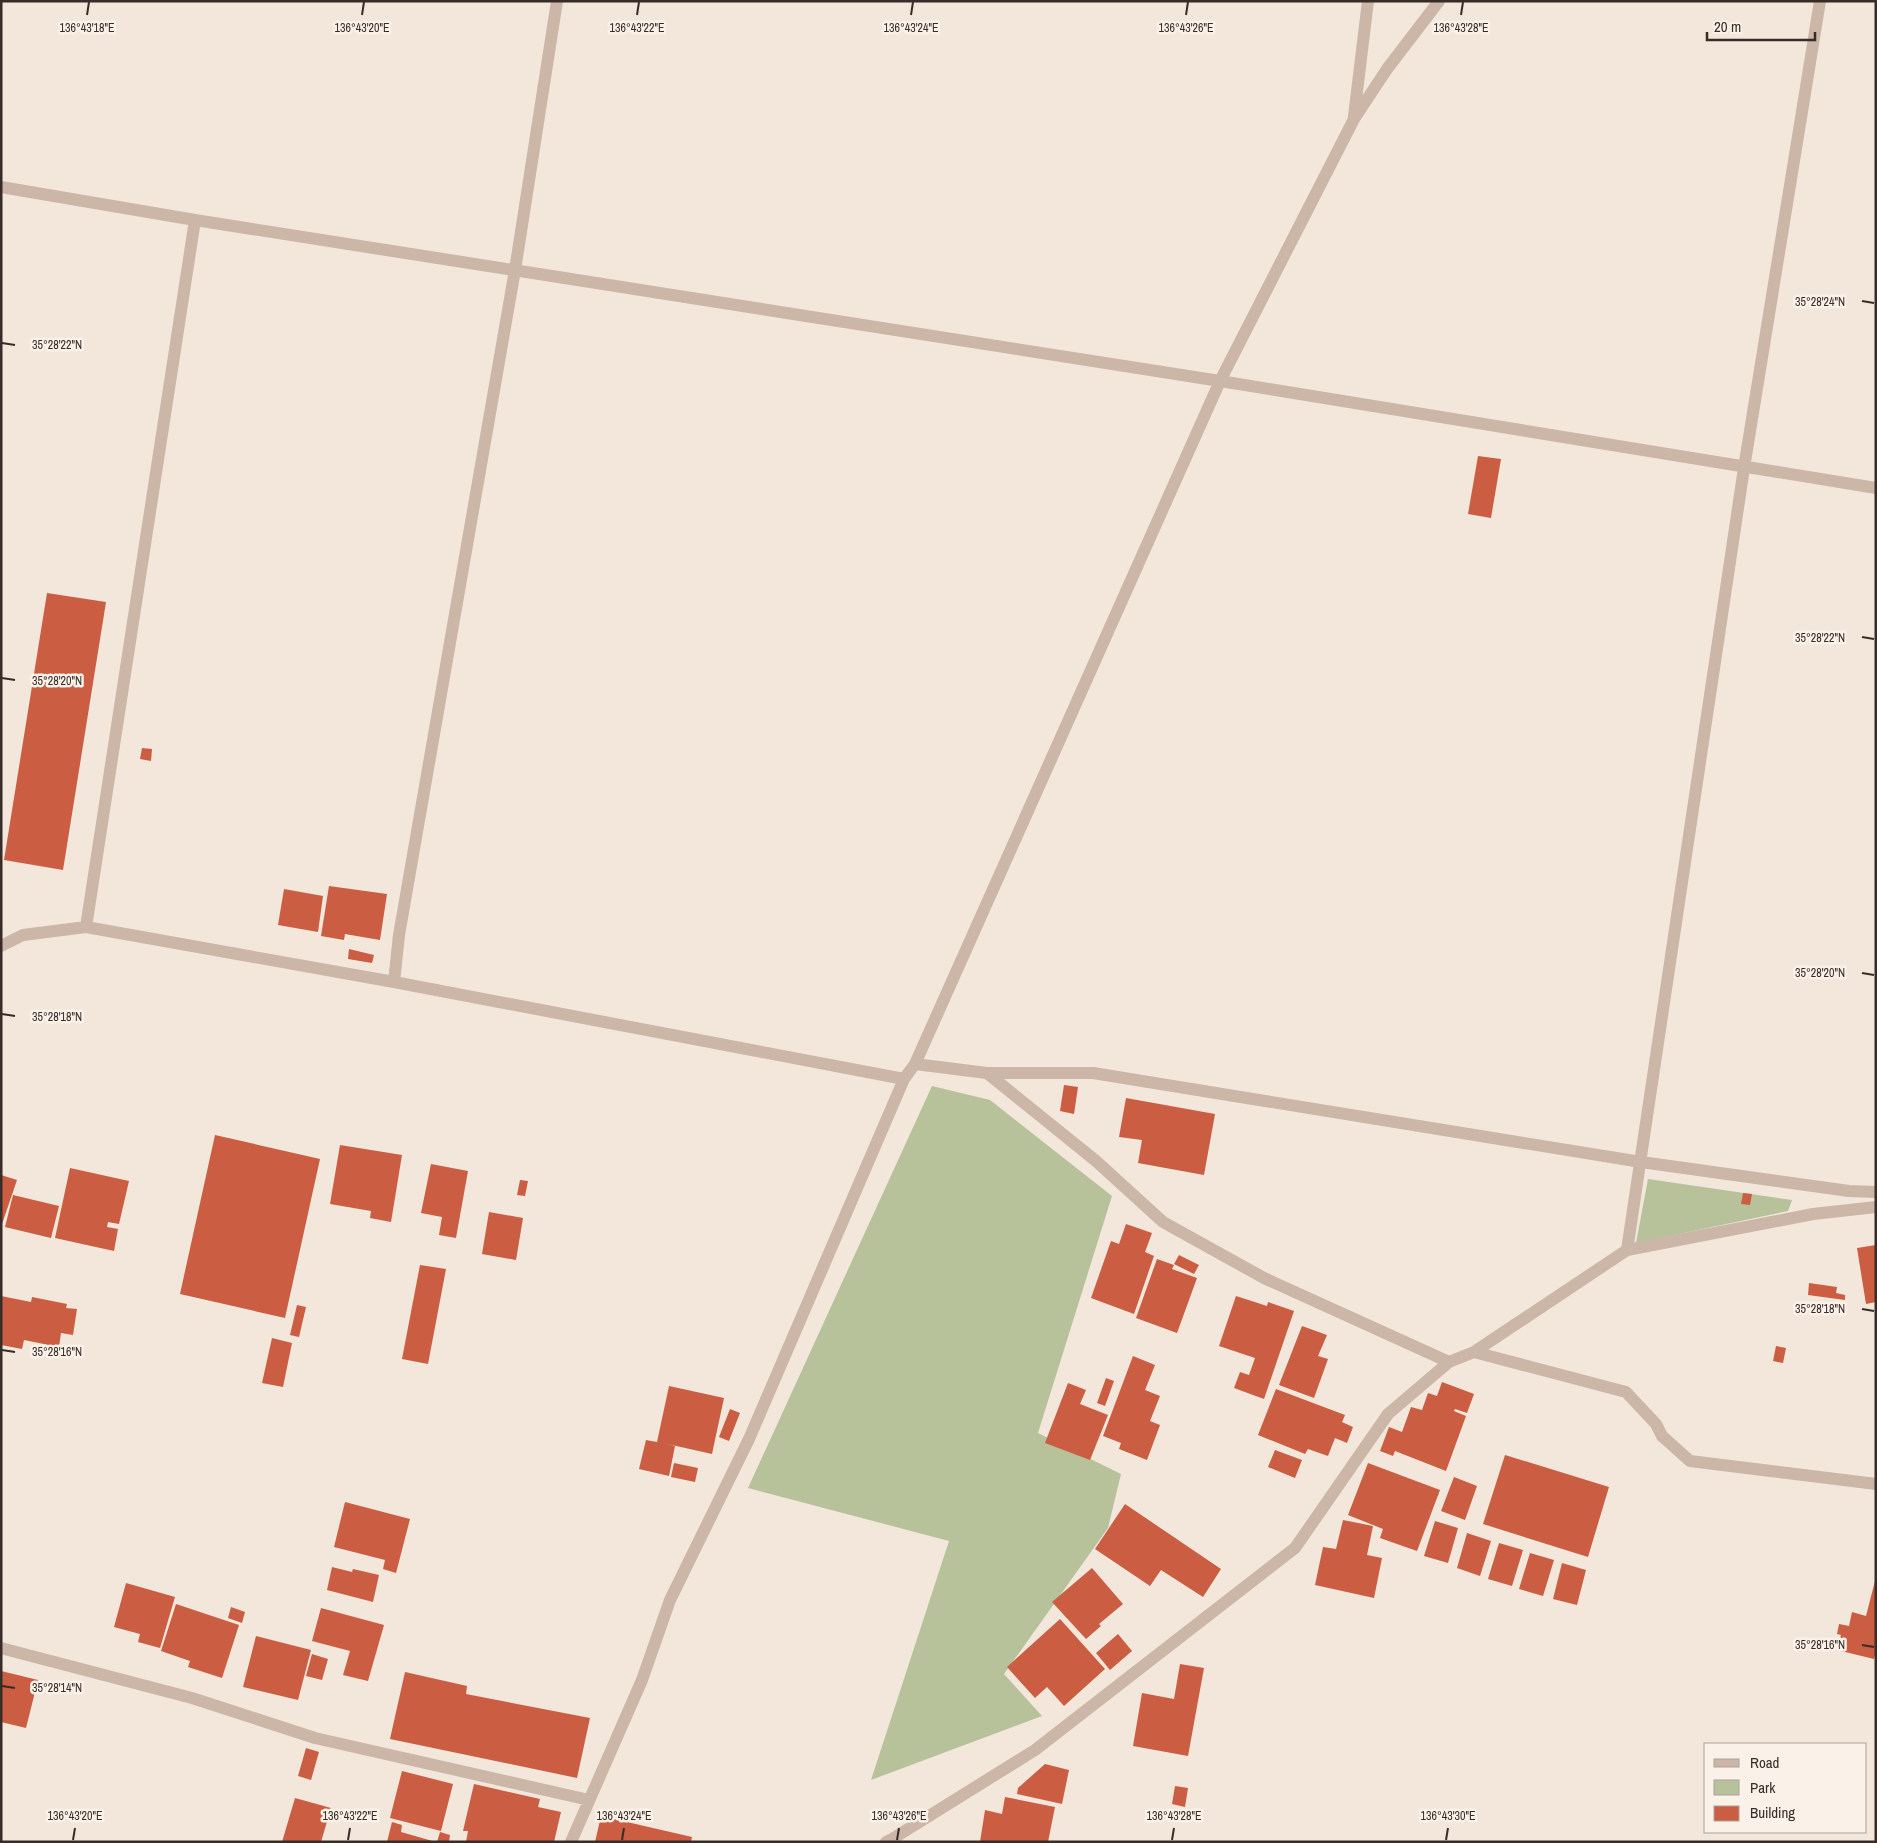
<svg xmlns="http://www.w3.org/2000/svg" width="1877" height="1843" viewBox="0 0 1877 1843" font-family="'Archivo Narrow',sans-serif">
  <style>
    .green { fill: #b7c29b }
    .building { fill: #ca5d42 }
    .lines { fill: none; stroke-linecap: round; stroke-linejoin: round }
    .minor { stroke: #cbb6a7; stroke-width: 12 }
    .ticks { fill: none; stroke: #372c28; stroke-width: 2 }
    .ticks-label { font-size: 12px; text-anchor: middle; fill: #372c28; stroke: #faf1e8; stroke-width: 5; stroke-linejoin: round; paint-order: stroke }
  </style>
  <rect width="100%" height="100%" fill="#f3e7db"/>
  <!-- green -->
  <path class="green" d="M932 1086 990 1100 1112 1196 1038 1433 1121 1474 1108 1528 1004 1674 1042 1716 871 1780 949 1541 748 1488Z
    M1648 1179 1792 1200 1788 1211 1636 1243Z"/>
  <!-- building -->
  <path class="building" d="M1478 456 1501 459 1491 518 1468 514Z
    M47 593 106 602 63 870 4 860Z
    M142 748 152 749 151 761 140 759Z
    M329 886 387 894 380 940 345 934 344 940 321 936Z
    M284 889 323 896 318 932 278 925Z
    M349 949 374 955 372 963 348 959Z
    M1064 1085 1078 1087 1074 1114 1060 1111Z
    M1126 1098 1215 1114 1204 1175 1138 1163 1142 1140 1119 1137Z
    M215 1135 320 1159 285 1318 180 1294Z
    M340 1145 402 1155 391 1222 370 1218 371 1211 330 1204Z
    M431 1164 468 1171 456 1238 439 1235 442 1217 421 1213Z
    M70 1168 129 1181 119 1224 108 1222 107 1227 118 1229 114 1251 55 1238Z
    M1 1175 17 1180 2 1224H1Z
    M520 1180 528 1181 525 1196 517 1195Z
    M1743 1193 1752 1194 1750 1205 1741 1204Z
    M13 1195 59 1206 51 1238 5 1227Z
    M489 1212 523 1218 516 1260 482 1254Z
    M1126 1224 1152 1233 1145 1252 1154 1256 1134 1314 1091 1298 1111 1241 1119 1244Z
    M1876 1245V1302L1866 1304 1857 1248Z
    M1179 1255 1199 1265 1194 1274 1174 1264Z
    M1157 1259 1174 1265 1172 1269 1197 1278 1177 1333 1136 1318Z
    M420 1265 446 1269 428 1364 402 1359Z
    M1809 1283 1837 1287 1836 1293 1845 1295V1300L1808 1295Z
    M1 1296 31 1302 32 1297 67 1304 66 1308 77 1309 73 1335 61 1333 59 1347 24 1340 22 1349 1 1345Z
    M1236 1296 1267 1306 1268 1302 1294 1311 1264 1399 1234 1388 1240 1372 1249 1375 1255 1358 1219 1346Z
    M297 1305 306 1307 299 1337 290 1335Z
    M1302 1326 1327 1335 1318 1356 1328 1359 1314 1398 1279 1385Z
    M272 1338 292 1343 283 1387 262 1383Z
    M1776 1346 1786 1348 1783 1363 1773 1361Z
    M1133 1356 1155 1365 1145 1390 1160 1396 1150 1421 1160 1425 1147 1460 1119 1449 1121 1443 1103 1436Z
    M1106 1378 1114 1381 1105 1406 1097 1403Z
    M1442 1382 1474 1394 1467 1413 1455 1409 1454 1411 1466 1416 1446 1471 1395 1451 1393 1456 1380 1451 1389 1427 1402 1432 1411 1407 1422 1410 1428 1393 1437 1396Z
    M1068 1383 1086 1390 1080 1404 1108 1415 1090 1460 1045 1443Z
    M669 1386 724 1398 712 1454 663 1443 675 1446 669 1476 639 1469 646 1440 657 1442Z
    M1276 1389 1345 1415 1342 1422 1353 1427 1347 1443 1335 1438 1328 1456 1308 1449 1305 1454 1258 1435Z
    M730 1409 740 1413 729 1441 719 1437Z
    M1275 1450 1302 1460 1295 1478 1268 1467Z
    M1505 1455 1609 1487 1588 1557 1483 1524Z
    M674 1463 698 1468 695 1482 671 1477Z
    M1368 1463 1440 1490 1417 1551 1380 1538 1383 1529 1348 1515Z
    M1454 1477 1477 1486 1465 1520 1441 1511Z
    M345 1502 410 1519 396 1573 383 1569 385 1560 334 1547Z
    M1125 1504 1221 1569 1203 1597 1161 1570 1150 1586 1095 1549Z
    M1343 1520 1373 1526 1367 1555 1382 1558 1374 1598 1315 1585 1323 1547 1336 1549Z
    M1435 1521 1458 1528 1448 1563 1424 1556Z
    M1467 1533 1491 1541 1480 1576 1457 1568Z
    M1499 1543 1523 1550 1512 1586 1488 1579Z
    M1530 1553 1554 1560 1543 1596 1519 1589Z
    M1562 1563 1586 1570 1577 1605 1553 1599Z
    M332 1567 352 1572 353 1569 379 1575 373 1602 327 1590Z
    M1092 1568 1123 1604 1099 1624 1101 1626 1086 1639 1052 1602Z
    M1875 1581 1876 1651 1874 1659 1837 1650 1841 1635 1837 1634 1839 1624 1849 1626 1852 1612 1866 1616Z
    M126 1583 175 1597 160 1648 138 1642 140 1634 114 1627Z
    M176 1604 239 1625 222 1678 188 1667 190 1661 161 1651Z
    M231 1607 245 1612 242 1623 228 1618Z
    M321 1608 384 1625 368 1681 343 1675 350 1651 312 1641Z
    M1060 1619 1105 1669 1064 1706 1047 1687 1035 1698 1007 1667Z
    M1118 1634 1132 1651 1110 1670 1096 1653Z
    M256 1636 311 1650 298 1700 243 1687Z
    M312 1654 328 1659 322 1680 306 1676Z
    M1180 1664 1204 1668 1188 1756 1133 1746 1142 1693 1174 1699Z
    M1 1671 38 1680 26 1728 1 1722Z
    M405 1672 467 1686 466 1694 590 1718 577 1778 390 1739Z
    M306 1748 319 1752 311 1780 298 1776Z
    M1045 1764 1069 1770 1062 1804 1017 1794 1018 1788Z
    M402 1771 453 1784 441 1831 390 1818Z
    M474 1784 540 1799 538 1807 561 1812 554 1842H466L468 1831H463Z
    M1175 1786 1188 1788 1185 1807 1172 1804Z
    M1005 1797 1055 1807 1048 1842H980L985 1810 1002 1814Z
    M295 1798 331 1808 321 1842H282Z
    M601 1816 692 1837 691 1842H595Z
    M392 1822 402 1825 401 1832 436 1842H387Z
    M440 1832 450 1835 449 1842H437Z"/>
  <g class="lines">
    <!-- minor -->
    <path class="minor" d="M1354 116 1368 1
      M1 187 195 220 1220 381 1876 488
      M86 927 195 220
      M1 946 23 935 86 927 394 982 904 1079
      M394 982 399 935 515 270 557 1
      M915 1064 987 1073H1093L1641 1162 1849 1191 1876 1192
      M987 1073 1096 1161 1163 1222 1264 1278 1449 1362
      M1627 1250 1813 1214 1876 1207
      M1474 1352 1626 1392 1656 1424 1662 1436 1690 1461 1876 1484
      M1 1648 192 1698 315 1738 589 1800
      M571 1842 642 1680 670 1600 749 1439 904 1079 915 1064 1220 381 1354 119 1387 69 1439 1
      M886 1842 892 1839 1035 1750 1295 1548 1388 1414 1449 1362 1474 1352 1627 1250 1744 468 1820 1"/>
  </g>
  <!-- ticks -->
  <path class="ticks" d="M87 15 89 2M362 15 364 2M637 15 639 2M911 15 913 2M1186 15 1188 2M1461 15 1463 2M1862 301 1874 303M2 343 15 345M1862 637 1874 639M2 678 15 680M1862 973 1874 975M2 1014 15 1016M1862 1309 1874 1311M2 1350 15 1352M1862 1645 1874 1647M2 1686 15 1688M73 1840 75 1828M348 1840 350 1828M622 1840 624 1828M897 1840 899 1828M1172 1840 1174 1828M1446 1840 1448 1828"/>
  <g class="ticks-label">
    <text x="87" y="32">136°43'18"E</text>
    <text x="362" y="32">136°43'20"E</text>
    <text x="637" y="32">136°43'22"E</text>
    <text x="911" y="32">136°43'24"E</text>
    <text x="1186" y="32">136°43'26"E</text>
    <text x="1461" y="32">136°43'28"E</text>
    <text x="1820" y="306">35°28'24"N</text>
    <text x="57" y="349">35°28'22"N</text>
    <text x="1820" y="642">35°28'22"N</text>
    <text x="57" y="685">35°28'20"N</text>
    <text x="1820" y="977">35°28'20"N</text>
    <text x="57" y="1021">35°28'18"N</text>
    <text x="1820" y="1313">35°28'18"N</text>
    <text x="57" y="1356">35°28'16"N</text>
    <text x="1820" y="1649">35°28'16"N</text>
    <text x="57" y="1692">35°28'14"N</text>
    <text x="75" y="1820">136°43'20"E</text>
    <text x="350" y="1820">136°43'22"E</text>
    <text x="624" y="1820">136°43'24"E</text>
    <text x="899" y="1820">136°43'26"E</text>
    <text x="1174" y="1820">136°43'28"E</text>
    <text x="1448" y="1820">136°43'30"E</text>
  </g>
  <!-- border -->
  <rect width="1877" height="1843" fill="none" stroke="#372c28" stroke-width="5"/>
  <!-- legend -->
  <rect x="1704" y="1743" width="162" height="90" fill="#faf1e8" stroke="#aca29b"/>
  <rect x="1714" y="1759" width="25" height="8" fill="#cbb6a7" stroke="#aca29b"/>
  <text x="1750" y="1768" font-size="15" fill="#372c28">Road</text>
  <rect x="1714" y="1780" width="25" height="15" fill="#b7c29b" stroke="#aca29b"/>
  <text x="1750" y="1793" font-size="15" fill="#372c28">Park</text>
  <rect x="1714" y="1806" width="25" height="15" fill="#ca5d42" stroke="#aca29b"/>
  <text x="1750" y="1818" font-size="15" fill="#372c28">Building</text>
  <!-- scale -->
  <path d="M1707 32v8h108v-8" fill="none" stroke="#372c28" stroke-width="2.5"/>
  <text x="1714" y="32" font-size="15" fill="#372c28" stroke="#faf1e8" stroke-width="4" paint-order="stroke">20 m</text>
</svg>
